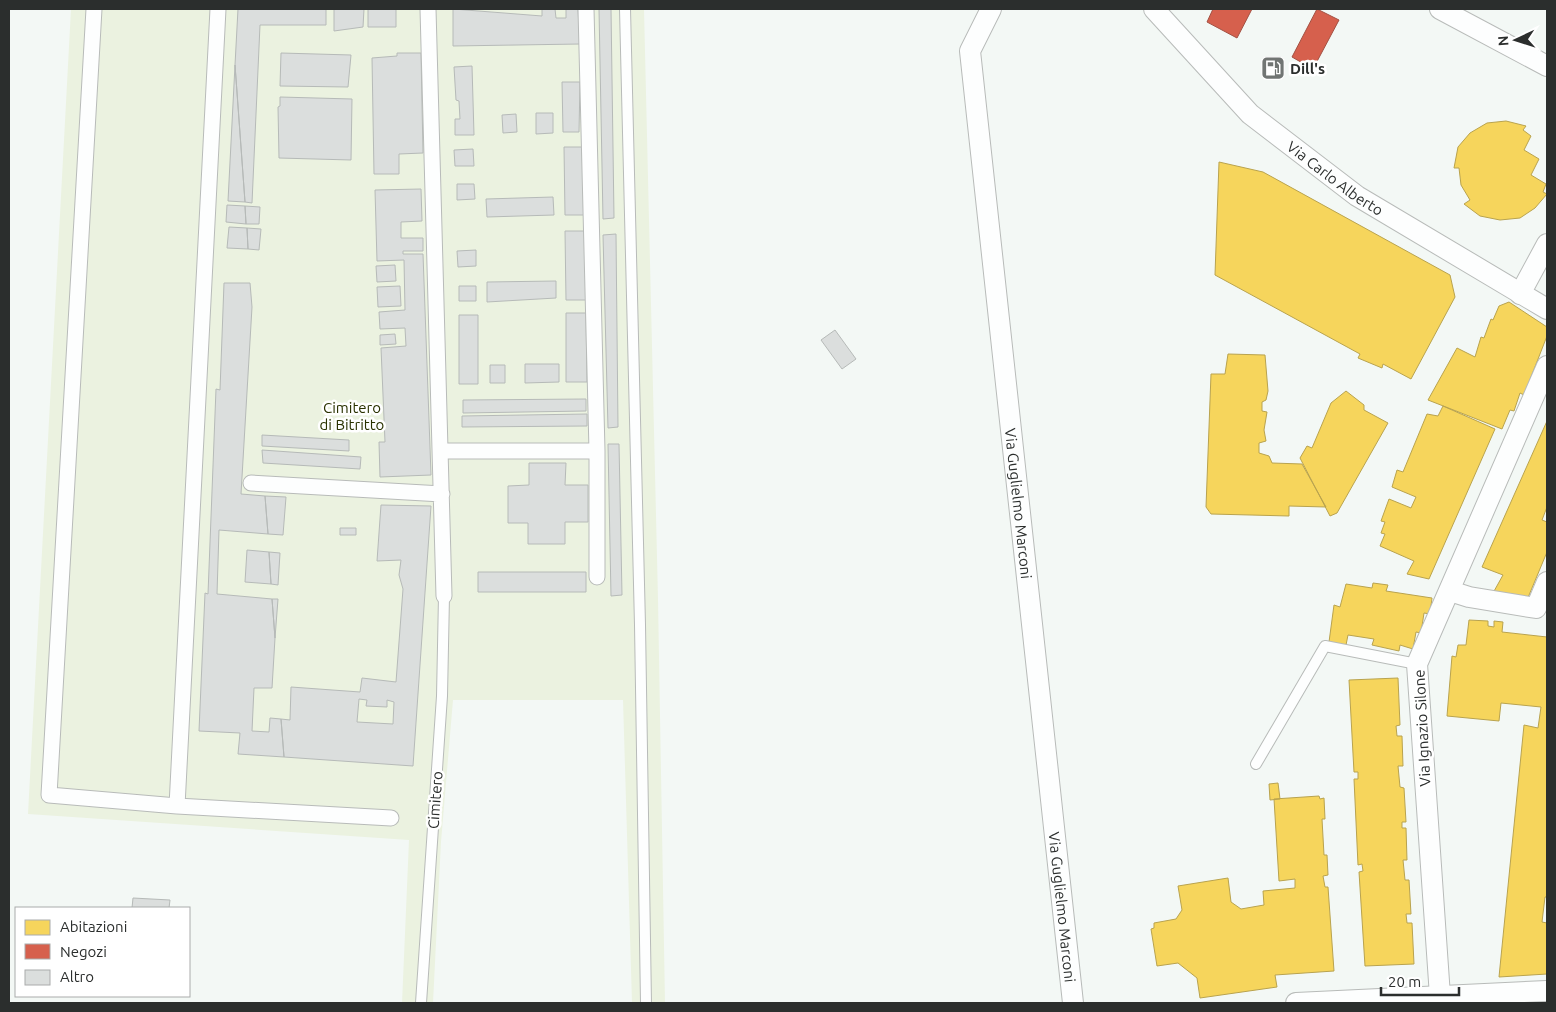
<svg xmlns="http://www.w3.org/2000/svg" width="1556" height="1012" viewBox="0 0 1556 1012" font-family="Ubuntu,sans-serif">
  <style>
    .green { fill: #ebf2e0 }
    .homes { fill: #f6d55c; stroke: #b9a34e }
    .shops { fill: #d6604d; stroke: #a35143 }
    .building { fill: #dbdedd; stroke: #b6bab8; fill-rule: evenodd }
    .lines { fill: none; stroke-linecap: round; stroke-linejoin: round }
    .service-casing { stroke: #b8bbb9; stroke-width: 12 }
    .pedestrian-casing { stroke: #b8bbb9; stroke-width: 17 }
    .minor-casing { stroke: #b8bbb9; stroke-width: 22 }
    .service { stroke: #fdfefe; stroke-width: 10 }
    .pedestrian { stroke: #fdfefe; stroke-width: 15 }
    .minor { stroke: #fdfefe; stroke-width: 20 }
    .labels { text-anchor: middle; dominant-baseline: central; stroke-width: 5; stroke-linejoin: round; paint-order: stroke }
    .poi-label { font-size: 15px; font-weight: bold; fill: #2b2e2d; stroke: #fff; text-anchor: start }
    .street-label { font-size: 15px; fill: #2b2e2d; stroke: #fff }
    .park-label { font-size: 15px; fill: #2a3200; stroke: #fff }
  </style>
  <rect width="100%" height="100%" fill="#f3f8f5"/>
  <!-- green -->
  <path class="green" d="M71 9H644L658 599 665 1003H632L623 700H453L441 842 433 1003H402L409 840 28 814Z"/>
  <!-- homes -->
  <path class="homes" d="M1506 121 1526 126 1523 130 1531 136 1524 150 1539 159 1531 175 1546 184 1543 192 1547 194 1535 208 1520 218 1500 220 1480 216 1464 204 1470 200 1461 185 1459 168H1454L1458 147 1470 133 1487 123Z
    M1219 162 1263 172 1450 275 1455 297 1411 379 1383 364 1382 368 1358 358 1360 354 1215 275Z
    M1509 302 1547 327V336L1524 395 1520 393 1514 411 1510 410 1502 429 1428 400 1457 348 1475 357 1481 337 1484 338 1491 319 1493 320 1499 306Z
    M1228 354 1265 355 1268 391 1266 400 1262 402V411L1267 412 1264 430 1266 441 1259 443V453L1269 456 1272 463 1302 464 1326 507 1289 506V516L1211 514 1206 507 1211 374H1225Z
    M1346 391 1364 405V410L1388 423 1337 513 1330 516 1300 458 1307 446 1312 448 1331 403Z
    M1443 406 1495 429 1429 579 1407 574 1414 561 1380 546 1385 534 1381 533 1385 522 1381 521 1389 499 1411 508 1416 497 1392 487 1397 470 1403 472 1427 414 1438 416Z
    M1547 421V507L1542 520 1547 522V552L1527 600 1493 593 1503 575 1482 567Z
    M1373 583 1388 585 1386 591 1432 598 1430 614 1424 613 1421 633 1416 632 1413 649 1400 645 1399 651 1372 645 1374 639 1348 635 1346 645 1329 642 1334 605 1340 607 1346 584 1372 588Z
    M1469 620 1488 621V626L1494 627V621L1503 622 1502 632 1547 637V897H1545L1542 922 1547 923V974L1499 977 1524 725 1538 728 1541 707 1501 703 1499 721 1447 716 1452 656 1456 657 1458 645H1466Z
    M1398 678 1400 725 1396 726 1397 736H1402L1403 766H1398L1400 787 1404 788 1406 822H1402V828H1406L1407 860H1403L1405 880H1409L1411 914H1406L1407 923H1412L1414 964 1365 966 1359 872 1363 871 1362 864 1358 865 1354 779H1358V772H1354L1349 680Z
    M1278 783 1280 799 1270 800 1269 784Z
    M1319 796 1320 799 1324 798 1325 819H1322L1324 855H1327L1328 875 1323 876 1325 887H1328L1334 971 1275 975 1277 987 1200 998 1197 978 1178 963 1157 966 1151 929 1154 928V923L1176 919 1182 910 1178 886 1228 878 1231 902 1241 909 1264 905 1263 891 1295 888V879L1279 881 1274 799Z"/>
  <!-- shops -->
  <path class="shops" d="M1213 9H1252L1237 38 1207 22Z
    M1317 9 1339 20 1313 69 1292 57Z"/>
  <!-- building -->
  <path class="building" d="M238 9H326V25H260L252 203 245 202 235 65Z
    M334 9H364L363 27 334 31Z
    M368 9H396V27H368Z
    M453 9 542 16V9H555L556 18H566V9H578L580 44 453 46Z
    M599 9H611L614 218 603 219Z
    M281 53 351 55 348 87 280 86Z
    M397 53H421L423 153 399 154V174H374L372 58 397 56Z
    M235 65 245 202 228 201Z
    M472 66 474 135H455V119H460L459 101 456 100 454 67Z
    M562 82H580L579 132H563Z
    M280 97 352 99 351 160 279 158 278 107 280 106Z
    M536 113H553V133L536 134Z
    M516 114 517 132 503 133 502 115Z
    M564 147H582L584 215H565Z
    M473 149 474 166H455L454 150Z
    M457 184H474L475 199 457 200Z
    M421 189 422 221 401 222V238H423V251H403V254H423L431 475 380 477 379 442H385L381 348 406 346 405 328 380 329 379 312 405 310 404 260 377 261 375 190Z
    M553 197 554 215 487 217 486 199Z
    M227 205 245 206 246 224 226 222Z
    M245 206 260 207 259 224H246Z
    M229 227 247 228 248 249 227 248Z
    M247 228 261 229 259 250 248 249Z
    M565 231H585L586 300H566Z
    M616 234 618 427 608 428 603 235Z
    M476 250V266L458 267 457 251Z
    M395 265 396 281 377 282 376 266Z
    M556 281V298L487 302V282Z
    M224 283H250L252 307 241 494 265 496 268 534 219 530 217 594 272 599 275 638 272 688H254L252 731 269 732 270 718 281 719 284 757 238 754 240 733 199 731 205 593 208 594 216 389 220 390Z
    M400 286 401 306 378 307 377 287Z
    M459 286H476V301H459Z
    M566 313H586L587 382H566Z
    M459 315H478V384H459Z
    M835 330 856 359 842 369 821 340Z
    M395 334 396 344 380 345V335Z
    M525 364H559V382L525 383Z
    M490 365H505V383H490Z
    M586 399V411L463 413V400Z
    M587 414V426L462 427V416Z
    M262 435 349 440V451L262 446Z
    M608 444H619L622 595 611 596Z
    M262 450 361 457 360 469 263 463Z
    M529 463H566L565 485H588V522H565V544H528V523H508V486L529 485Z
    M265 496 286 497 283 535 268 534Z
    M381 505 431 506 413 766 284 757 281 719 290 720 291 687 360 692 362 678 396 682 403 589 399 575 401 560 377 561ZM359 699 367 700 366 706 387 707V700L394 702 393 724 357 722Z
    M340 528H356V535H340Z
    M247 550 269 552 271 584 245 582Z
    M269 552 280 553 278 585 271 584Z
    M478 572H586V592H478Z
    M272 599H278L275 638Z
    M133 898 170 900 169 908H132Z"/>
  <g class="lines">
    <!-- service casing -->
    <g class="service-casing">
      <path id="service" d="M625 9 640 625 646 1003
        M1256 764 1325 646 1417 664
        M421 1003 442 696 444 596"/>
    </g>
    <!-- pedestrian casing -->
    <g class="pedestrian-casing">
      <path id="pedestrian" d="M94 9 49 795 177 806 391 818
        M428 9 444 596
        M586 9 597 451V577
        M440 451H597
        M251 483 442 494
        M177 806 218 9"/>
    </g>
    <!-- minor casing -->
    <g class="minor-casing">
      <g id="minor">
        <path id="s1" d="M991 9 970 51 1073 1003"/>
        <path id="s2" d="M1154 9 1250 114 1357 196 1547 309"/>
        <path d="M1440 9 1547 66"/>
        <path d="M1520 294 1547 244"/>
        <path d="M1450 591 1469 597 1536 608 1547 582"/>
        <path d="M1440 996 1417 664 1547 366"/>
        <path d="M1296 1003 1547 991"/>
      </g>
    </g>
    <!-- service -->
    <use href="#service" class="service"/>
    <!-- pedestrian -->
    <use href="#pedestrian" class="pedestrian"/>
    <!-- minor -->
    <use href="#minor" class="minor"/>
  </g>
  <!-- icons -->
  <defs>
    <g id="fuel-square" transform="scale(1.25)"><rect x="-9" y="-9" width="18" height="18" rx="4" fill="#717573" stroke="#fff"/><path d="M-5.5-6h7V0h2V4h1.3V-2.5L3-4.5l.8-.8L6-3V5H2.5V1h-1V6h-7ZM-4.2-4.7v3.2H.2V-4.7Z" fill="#fff"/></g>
  </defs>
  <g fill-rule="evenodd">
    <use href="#fuel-square" x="1273" y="68"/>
  </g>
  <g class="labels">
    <!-- poi labels -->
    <g class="poi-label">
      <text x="1290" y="68">Dill's</text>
    </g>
    <!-- street labels -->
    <g class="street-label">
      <text stroke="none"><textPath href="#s2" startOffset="249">Via Carlo Alberto</textPath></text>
      <text stroke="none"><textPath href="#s1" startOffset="502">Via Guglielmo Marconi</textPath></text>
      <text transform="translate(1422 728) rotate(-93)">Via Ignazio Silone</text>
      <text transform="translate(435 800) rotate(-86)">Cimitero</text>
      <text stroke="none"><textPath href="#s1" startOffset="908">Via Guglielmo Marconi</textPath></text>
    </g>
    <!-- park labels -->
    <g class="park-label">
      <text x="352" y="407">Cimitero<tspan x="352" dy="17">di Bitritto</tspan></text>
    </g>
  </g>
  <!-- border -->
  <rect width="1556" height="1012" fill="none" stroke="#2b2e2d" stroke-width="20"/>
  <!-- legend -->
  <rect x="15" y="907" width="175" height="90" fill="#ffffff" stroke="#aaabab"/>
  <rect x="25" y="920" width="25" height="15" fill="#f6d55c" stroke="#aaabab"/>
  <text x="60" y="932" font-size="15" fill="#2b2e2d">Abitazioni</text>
  <rect x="25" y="944" width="25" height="15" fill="#d6604d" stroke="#aaabab"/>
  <text x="60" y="957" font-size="15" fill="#2b2e2d">Negozi</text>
  <rect x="25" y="970" width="25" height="15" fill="#dbdedd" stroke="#aaabab"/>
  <text x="60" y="982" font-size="15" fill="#2b2e2d">Altro</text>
  <!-- north arrow -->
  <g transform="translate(1516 40) rotate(266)" stroke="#ffffff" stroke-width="4" paint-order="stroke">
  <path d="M0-4L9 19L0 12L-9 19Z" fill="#2b2e2d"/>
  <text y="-8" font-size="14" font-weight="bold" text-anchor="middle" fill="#2b2e2d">N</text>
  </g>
  <!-- scale -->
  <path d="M1381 987v8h78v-8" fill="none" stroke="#2b2e2d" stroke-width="2.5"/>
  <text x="1388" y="987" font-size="15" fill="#2b2e2d" stroke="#ffffff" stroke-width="4" paint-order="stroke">20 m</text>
</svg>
